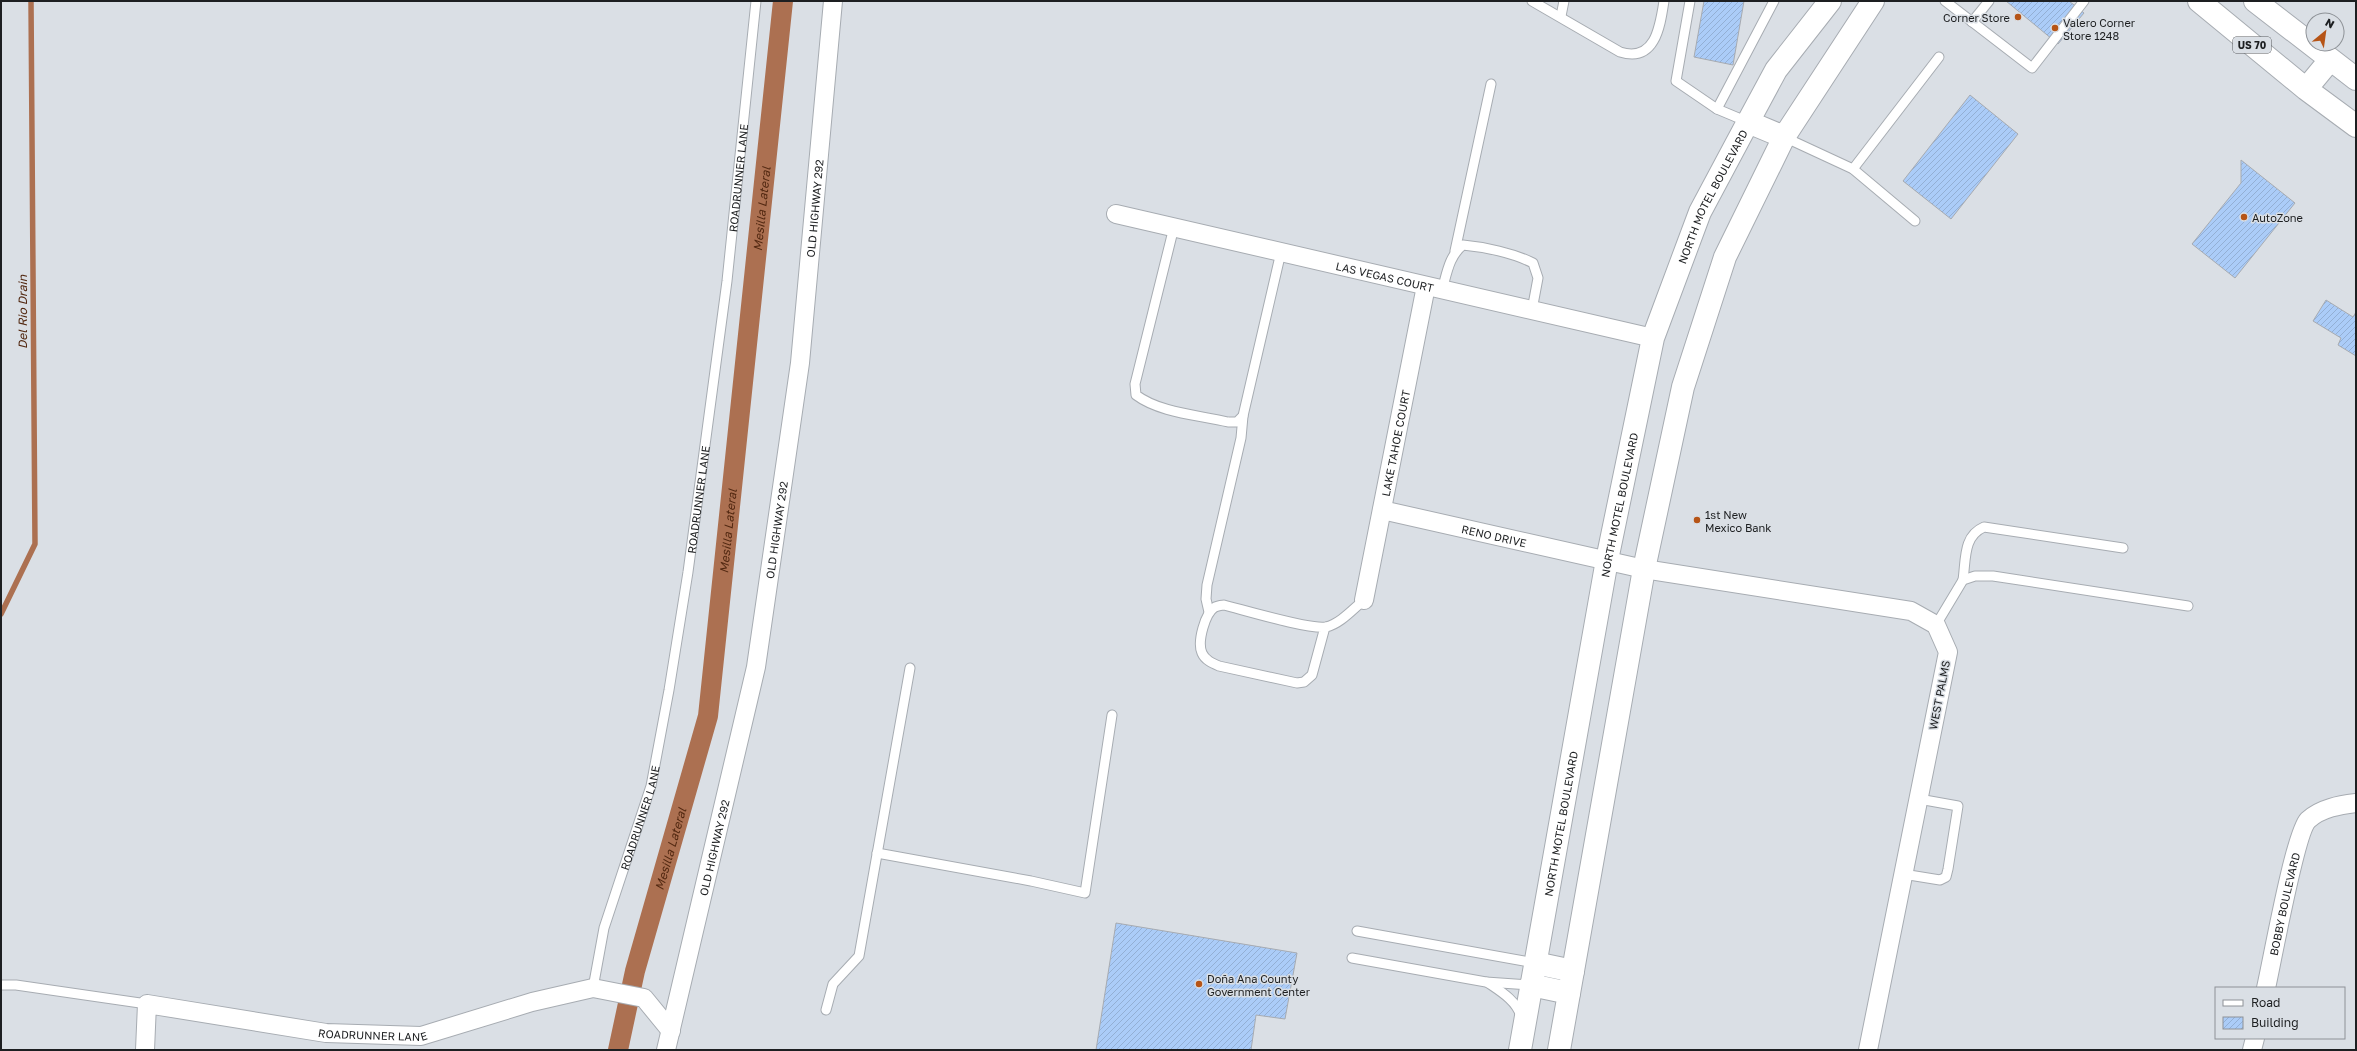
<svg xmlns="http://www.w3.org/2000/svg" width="2357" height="1051" viewBox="0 0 2357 1051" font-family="'Golos Text',sans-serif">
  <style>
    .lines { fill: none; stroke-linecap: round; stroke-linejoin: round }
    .stream { stroke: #ac7051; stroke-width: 5.5 }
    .canal { stroke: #ac7051; stroke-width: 20 }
    .building { fill: url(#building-hatch); stroke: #a7abb1 }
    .lane-casing { stroke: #a7acb2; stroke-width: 11 }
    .street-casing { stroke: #a7acb2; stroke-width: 20 }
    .secondary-casing { stroke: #a7acb2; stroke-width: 24 }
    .primary-casing { stroke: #a7acb2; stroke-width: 24 }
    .lane { stroke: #fff; stroke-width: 9 }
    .street { stroke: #fff; stroke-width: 18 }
    .secondary { stroke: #fff; stroke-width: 22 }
    .primary { stroke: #fff; stroke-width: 22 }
    .poi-dot { fill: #b65416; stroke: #dadfe5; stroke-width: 1.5 }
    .labels { text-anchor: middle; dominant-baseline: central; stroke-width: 3; stroke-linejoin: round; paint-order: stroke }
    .shield { fill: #dadfe5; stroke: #56595c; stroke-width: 1 }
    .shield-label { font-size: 10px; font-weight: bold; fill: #1d1f21 }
    .poi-label { font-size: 11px; fill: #1d1f21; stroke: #dadfe5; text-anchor: start }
    .street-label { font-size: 11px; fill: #1d1f21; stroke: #dadfe5 }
    .water-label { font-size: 12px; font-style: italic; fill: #522811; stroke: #dadfe5 }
  </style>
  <defs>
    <pattern id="building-hatch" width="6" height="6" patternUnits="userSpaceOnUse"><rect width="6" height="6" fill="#abccf8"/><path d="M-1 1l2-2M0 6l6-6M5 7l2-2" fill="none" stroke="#93afd4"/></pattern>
  </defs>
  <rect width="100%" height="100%" fill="#dadfe5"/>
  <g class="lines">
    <!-- stream -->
    <path class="stream" d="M1 614 35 544 31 1"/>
    <!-- canal -->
    <path class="canal" id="s1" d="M618 1050 635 971 708 716 783 1"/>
  </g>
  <!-- building -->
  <path class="building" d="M1704 1H1744L1733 65 1694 57Z
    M2006 1H2069L2084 13 2058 44Z
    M1970 95 2018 134 1951 219 1903 181Z
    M2241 160 2295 203 2235 278 2192 244 2241 183Z
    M2326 300 2353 317 2356 312V356L2338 345 2341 338 2313 321Z
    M1116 923 1297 953 1285 1019 1256 1015 1251 1050H1096Z"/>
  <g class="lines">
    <!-- lane casing -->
    <g class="lane-casing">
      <g id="lane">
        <path d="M1532 1 1620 52C1655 63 1660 27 1664 1"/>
        <path d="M1690 1 1676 81 1717 109 1748 122"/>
        <path d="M1945 1 2032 68 2084 1"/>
        <path d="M1561 16 1564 1"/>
        <path d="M1972 22 1989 1"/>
        <path d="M1717 109 1774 1"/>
        <path d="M1784 137 1853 169 1915 221"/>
        <path d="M1853 169 1939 57"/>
        <path d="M1174 227 1135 384 1136 395C1160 413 1199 415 1228 422H1237L1243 416 1281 252"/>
        <path d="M1455 251 1491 84"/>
        <path d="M1442 290C1447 273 1449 256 1463 245 1485 247 1513 253 1533 263L1538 278 1532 310"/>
        <path d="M1963 580C1966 559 1963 536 1984 527L2123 548"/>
        <path d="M1209 612 1206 599 1207 585 1241 438 1243 416"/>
        <path d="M1936 625 1963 580 1975 576H1993L2188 606"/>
        <path d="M1325 627 1312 675 1304 682 1297 683 1219 666C1212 663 1205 660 1202 653 1197 642 1205 613 1215 607 1218 606 1222 605 1224 605 1244 610 1310 630 1326 627 1340 624 1353 609 1364 600"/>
        <path d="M877 853 1031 881 1085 893 1112 715"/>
        <path d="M1903 874 1940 880 1946 877 1948 869 1958 806 1919 799"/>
        <path d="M1357 931 1535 963"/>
        <path d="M1352 958 1486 982 1531 985"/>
        <path d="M1487 982C1500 991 1516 1000 1521 1016"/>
        <path d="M1 985H16L147 1004"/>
        <path id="s2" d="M593 988 604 928 651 786 669 690 688 572 727 281 756 1"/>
        <path d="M826 1010 833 984 859 956 910 668"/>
      </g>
    </g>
    <!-- street casing -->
    <g class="street-casing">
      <g id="street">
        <path id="s3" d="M1116 214 1653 338"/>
        <path id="s4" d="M1382 510 1644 569 1911 611 1936 625 1948 652 1868 1050"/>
        <path id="s5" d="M1364 600 1426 286"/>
        <path id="s6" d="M2266 988C2272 962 2295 833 2308 820 2321 808 2340 805 2356 803"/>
        <path id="s7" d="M145 1050 147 1004 326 1033 421 1036 532 1002 593 988 644 998 671 1031"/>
        <path id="s8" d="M666 1050 756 667 800 363 833 1"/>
        <path d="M2252 1050 2255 1038"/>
      </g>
    </g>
    <!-- secondary casing -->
    <g class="secondary-casing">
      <g id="secondary">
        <path d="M1748 122 1784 137"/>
        <path d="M1535 963 1573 971"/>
        <path d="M1531 985 1569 993"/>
        <path id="s9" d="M1520 1050 1607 560 1653 338 1700 212 1748 122 1776 70 1830 1"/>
        <path d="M1559 1050 1644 569 1683 387 1725 257 1784 137 1873 1"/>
      </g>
    </g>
    <!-- primary casing -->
    <g class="primary-casing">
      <path id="primary" d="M2199 1 2306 89 2356 126
        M2255 1 2356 79
        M2306 89 2330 60"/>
    </g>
    <!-- lane -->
    <use href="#lane" class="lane"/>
    <!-- street -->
    <use href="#street" class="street"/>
    <!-- secondary -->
    <use href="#secondary" class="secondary"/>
    <!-- primary -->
    <use href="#primary" class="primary"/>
  </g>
  <!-- markers -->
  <g class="poi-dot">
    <circle cx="2018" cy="17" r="4"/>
    <circle cx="2055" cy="28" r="4"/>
    <circle cx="2244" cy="217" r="4"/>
    <circle cx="1697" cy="520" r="4"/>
    <circle cx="1199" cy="984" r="4"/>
  </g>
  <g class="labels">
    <!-- shield labels -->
    <rect class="shield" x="2233" y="37" width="38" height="16" rx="3"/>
    <g class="shield-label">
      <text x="2252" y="45">US 70</text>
    </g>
    <!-- poi labels -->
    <g class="poi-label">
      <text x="2010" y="17" text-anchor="end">Corner Store</text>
      <text x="2063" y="22">Valero Corner<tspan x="2063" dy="13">Store 1248</tspan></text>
      <text x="2252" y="217">AutoZone</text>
      <text x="1705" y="514">1st New<tspan x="1705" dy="13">Mexico Bank</tspan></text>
      <text x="1207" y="978">Doña Ana County<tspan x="1207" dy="13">Government Center</tspan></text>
    </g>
    <!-- street labels -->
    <g class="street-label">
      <text stroke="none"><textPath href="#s2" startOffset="825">ROADRUNNER LANE</textPath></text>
      <text stroke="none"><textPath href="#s9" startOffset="878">NORTH MOTEL BOULEVARD</textPath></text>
      <text stroke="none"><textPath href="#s8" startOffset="856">OLD HIGHWAY 292</textPath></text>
      <text stroke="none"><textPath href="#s3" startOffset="276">LAS VEGAS COURT</textPath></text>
      <text stroke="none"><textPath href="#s5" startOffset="160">LAKE TAHOE COURT</textPath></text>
      <text stroke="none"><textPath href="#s2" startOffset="501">ROADRUNNER LANE</textPath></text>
      <text stroke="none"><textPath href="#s9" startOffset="554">NORTH MOTEL BOULEVARD</textPath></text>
      <text stroke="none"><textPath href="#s8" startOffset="532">OLD HIGHWAY 292</textPath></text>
      <text stroke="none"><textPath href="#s4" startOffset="115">RENO DRIVE</textPath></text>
      <text transform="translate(1939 695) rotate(-79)">WEST PALMS</text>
      <text stroke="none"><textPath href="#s2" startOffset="177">ROADRUNNER LANE</textPath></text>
      <text stroke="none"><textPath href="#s9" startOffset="230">NORTH MOTEL BOULEVARD</textPath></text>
      <text stroke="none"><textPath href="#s8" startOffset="208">OLD HIGHWAY 292</textPath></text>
      <text stroke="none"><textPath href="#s6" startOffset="86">BOBBY BOULEVARD</textPath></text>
      <text stroke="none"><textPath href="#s7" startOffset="274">ROADRUNNER LANE</textPath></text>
    </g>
    <!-- water labels -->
    <g class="water-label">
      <text stroke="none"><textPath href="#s1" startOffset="856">Mesilla Lateral</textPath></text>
      <text transform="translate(22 312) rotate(-90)">Del Rio Drain</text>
      <text stroke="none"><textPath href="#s1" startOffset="532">Mesilla Lateral</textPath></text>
      <text stroke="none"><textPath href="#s1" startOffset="208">Mesilla Lateral</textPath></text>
    </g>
  </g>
  <!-- border -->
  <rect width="2357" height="1051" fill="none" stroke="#1d1f21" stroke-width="4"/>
  <!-- legend -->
  <rect x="2215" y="987" width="130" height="52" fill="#dadfe5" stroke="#8e9297"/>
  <rect x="2223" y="1000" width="20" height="6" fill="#ffffff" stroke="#8e9297"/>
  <text x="2251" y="1007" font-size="12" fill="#1d1f21">Road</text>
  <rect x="2223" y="1017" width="20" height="12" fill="url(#building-hatch)" stroke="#8e9297"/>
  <text x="2251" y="1027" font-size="12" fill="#1d1f21">Building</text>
  <!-- north arrow -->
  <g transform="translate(2325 32) rotate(29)"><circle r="19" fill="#dadfe5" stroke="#8e9297"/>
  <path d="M0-3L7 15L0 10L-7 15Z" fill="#b65416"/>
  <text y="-6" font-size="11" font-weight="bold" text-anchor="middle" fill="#1d1f21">N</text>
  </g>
</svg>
